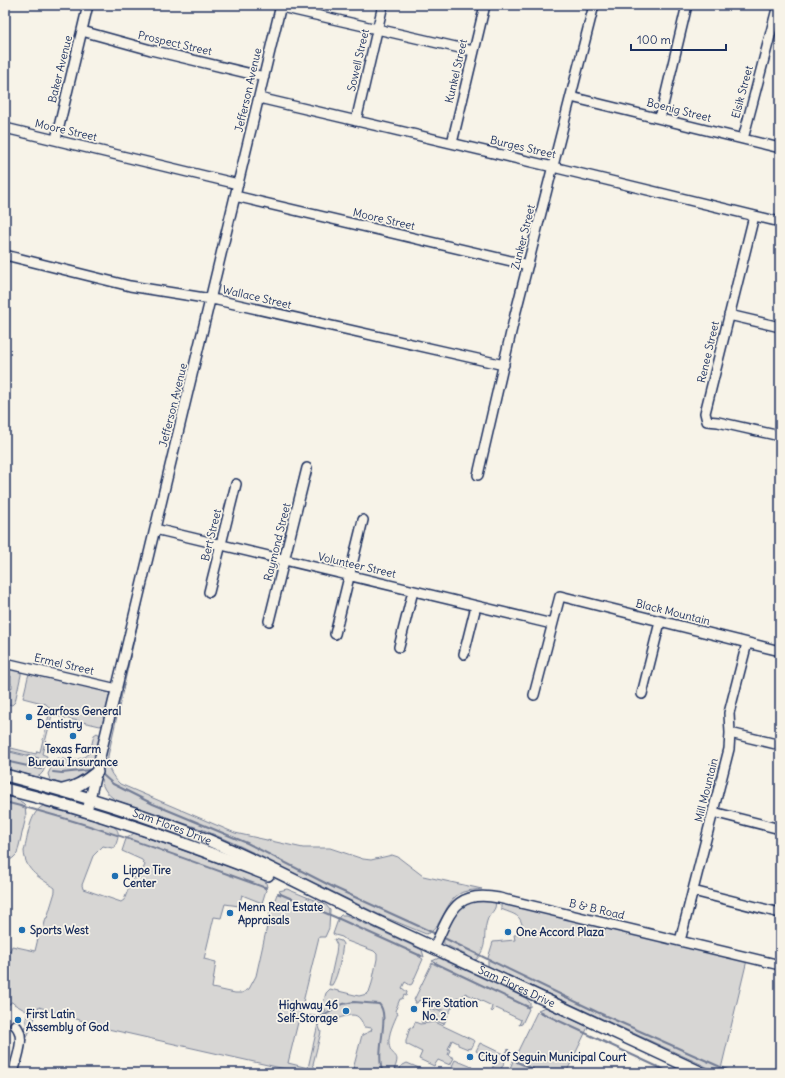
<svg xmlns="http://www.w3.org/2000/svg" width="785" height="1078" viewBox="0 0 785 1078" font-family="Delius,sans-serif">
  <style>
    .green { fill: #d7d6d4; stroke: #798299 }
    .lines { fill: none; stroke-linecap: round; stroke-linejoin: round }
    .stream { stroke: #727c95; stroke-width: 2 }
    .minor-casing { stroke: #1b2f5e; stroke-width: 12 }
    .major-casing { stroke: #1b2f5e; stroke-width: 14 }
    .minor { stroke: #f7f3e8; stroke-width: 9 }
    .major { stroke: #f7f3e8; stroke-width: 11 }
    .poi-dot { fill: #1f6fb2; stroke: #f7f3e8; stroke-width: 1.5 }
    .labels { text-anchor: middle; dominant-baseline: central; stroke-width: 3.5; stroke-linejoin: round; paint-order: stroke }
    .street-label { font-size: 11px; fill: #1b2f5e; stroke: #f7f3e8 }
    .poi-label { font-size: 11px; font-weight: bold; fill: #1b2f5e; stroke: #f7f3e8; text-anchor: start }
  </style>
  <rect width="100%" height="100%" fill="#f7f3e8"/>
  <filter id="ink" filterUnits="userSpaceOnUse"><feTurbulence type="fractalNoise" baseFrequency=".025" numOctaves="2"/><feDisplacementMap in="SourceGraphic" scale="8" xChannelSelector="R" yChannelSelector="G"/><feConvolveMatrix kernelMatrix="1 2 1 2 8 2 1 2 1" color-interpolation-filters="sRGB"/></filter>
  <g filter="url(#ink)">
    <!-- green -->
    <path class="green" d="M141 605H142L108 756C107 768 111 775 120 784L235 833 303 848H330L363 859 371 860 392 855 398 857 423 876 482 889C476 890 469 890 463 892 444 899 442 931 426 934L382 916 240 846 204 830 118 801C106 795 100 785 101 772Z
      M5 667 21 670V675L15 702 12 705 8 704 5 716C5 706 5 696 10 687L12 688V684H11V676L5 675Z
      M30 672 105 691 109 693 110 696 104 721 103 725 100 726 52 715 42 754 47 756C45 764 46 773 37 777L8 770 7 763 10 752 38 759 39 758 10 751 11 748 36 754 37 751 40 752 50 711 49 707 46 704 23 698 28 677Z
      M97 733 100 735 96 755 95 754 94 756 95 757 93 765 89 774 68 784 58 783 50 780 48 774 55 760 58 758 73 761 84 757 90 752 94 735Z
      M5 796 14 798 23 803 25 805 26 817 17 854 13 858 5 863Z
      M43 806 111 825C122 830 118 838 115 847L112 848 103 846 93 856 82 885 83 889 121 902 124 900 133 877 138 879 145 865 142 860 122 851 126 839 134 833 263 879 266 883 267 887 263 886V887L266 890 262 903 242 895 239 906 225 904 221 918 214 917 204 959 216 962 212 988 235 993H242L249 989 256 976 270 913 277 894 281 895V893L279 891 287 889 326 905 330 910 329 928 325 937H319L288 1063 308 1068 318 1024 321 1032 313 1064C315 1072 323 1071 329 1073H303L108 1029 39 1007 24 1045 26 1019 28 1012 14 1004 12 1002H11L10 1004H5V951H10L12 946 35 951 40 930H43L46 918H47L55 892V888C41 878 25 872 24 851 28 838 29 813 43 806Z
      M106 808 211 846 210 849 105 813 104 811Z
      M474 899 495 901C498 910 489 913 487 921 482 938 489 945 476 960L444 944C442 934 454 912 462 905 465 903 470 901 474 899Z
      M503 902 747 960 720 1073 488 966V958L493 942 515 940 514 935 524 934C521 914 518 916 501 909V905Z
      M341 915H346L422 950 424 957 419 954 418 956 423 959 412 984 410 985 405 982 402 988 407 992 406 996 404 995 402 999H400L395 1011 398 1013C394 1022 388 1034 389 1044 391 1059 402 1051 394 1070L399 1072 401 1066 407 1063 431 1073H352L362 1035 371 1031 372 1028 364 1027C363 1025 362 1021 360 1019 352 1007 331 1027 321 1018L322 1011 325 1012 326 1010 322 1007 326 993 330 989 359 996 367 994 369 992 372 983 377 959V954L374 951 347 941 342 937 335 935 333 934 339 917Z
      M334 939 341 941 343 944C341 957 339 974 332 985H329L336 953 337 945Z
      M439 958 526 998 530 1003V1007L525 1005V1006L529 1009 522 1024 519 1025 521 1020 496 1008 492 1012 491 1010 492 1006 465 993 461 999 457 997 449 1013 419 1000 417 1003H415L416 1001 414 1000 432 963 438 966V964L432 961Z
      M431 1007 434 1008 433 1010 436 1011 437 1009 448 1015 444 1024 436 1021 421 1022 424 1017 426 1018Z
      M545 1007 588 1027 566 1073H508L516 1054 520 1055 517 1053 537 1012 543 1015 544 1013 538 1010Z
      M415 1022 420 1024 435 1022 475 1041 471 1049 469 1048 468 1049 458 1045V1043L452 1040 448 1049 450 1050 448 1055 454 1058 450 1065 438 1060 434 1066 419 1059 422 1052 406 1044V1041L410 1027 413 1028Z
      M480 1043 505 1055 508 1049 509 1050 508 1055 499 1073H491L495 1060 483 1054 481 1056 478 1054 479 1053 476 1051Z
      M455 1060 472 1067V1068L473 1069 472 1073H466L452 1066Z"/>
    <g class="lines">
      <!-- stream -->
      <path class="stream" d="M5 761 41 769
        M53 772 62 773 89 770
        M103 775 113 784 153 804 247 843 335 888 436 934
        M5 802C94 824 180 857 266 888
        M278 893 335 917 421 956
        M442 937 597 1012 734 1073
        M435 963 528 1007
        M540 1012 671 1073
        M303 1015 317 1017 325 1015 343 1004 354 1002 379 1004C391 1016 374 1052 383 1073
        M517 1054 523 1058 527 1066
        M517 1062 533 1069 531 1073"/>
      <!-- minor casing -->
      <g class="minor-casing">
        <path id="minor" d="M281 7 473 51
          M82 31 151 50 264 77
          M571 97 780 148
          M259 98 553 167 780 222
          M660 118 687 5
          M356 121 383 5
          M5 128 238 184
          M56 139 88 5
          M743 139 778 5
          M452 143 485 5
          M235 196 528 265
          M754 216 705 413 707 421 718 422 780 436
          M5 255 130 286 217 300 504 365
          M729 315 780 327
          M478 475 515 315 594 5
          M155 529 552 624
          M209 592 236 484
          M269 621 307 468
          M335 634 363 520
          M399 647 413 591
          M464 654 476 606
          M5 663 117 689
          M642 694 660 622
          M534 695 560 596 780 651
          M730 733 780 745
          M87 811 281 5
          M713 812 780 829
          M693 891 780 913
          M680 941 729 749 730 733 729 713 747 643
          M434 947C451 913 454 889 499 898L780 965
          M13 1073C16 1060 27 1036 15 1025"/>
      </g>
      <!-- major casing -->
      <g class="major-casing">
        <g id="major">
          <path id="s1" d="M5 775C74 793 142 813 208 840 270 866 327 898 387 926 492 975 598 1024 702 1073"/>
          <path d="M5 789C95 811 182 842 268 875"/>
          <path d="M63 790C76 788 86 781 97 772"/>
        </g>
      </g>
      <!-- minor -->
      <use href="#minor" class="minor"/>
      <!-- major -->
      <use href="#major" class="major"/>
    </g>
  </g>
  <!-- markers -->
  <g class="poi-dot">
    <circle cx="29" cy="717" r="4"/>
    <circle cx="73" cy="736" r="4"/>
    <circle cx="115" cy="876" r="4"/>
    <circle cx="230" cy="913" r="4"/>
    <circle cx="22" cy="930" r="4"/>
    <circle cx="508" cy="932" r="4"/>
    <circle cx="414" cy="1009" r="4"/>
    <circle cx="346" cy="1011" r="4"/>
    <circle cx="18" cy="1020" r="4"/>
    <circle cx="470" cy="1057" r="4"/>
  </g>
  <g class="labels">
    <!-- street labels -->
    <g class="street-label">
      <text transform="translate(175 43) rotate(13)">Prospect Street</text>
      <text transform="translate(358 60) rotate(-77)">Sowell Street</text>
      <text transform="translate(60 69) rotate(-76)">Baker Avenue</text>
      <text transform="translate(456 71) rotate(-77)">Kunkel Street</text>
      <text transform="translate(248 90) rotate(-77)">Jefferson Avenue</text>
      <text transform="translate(742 92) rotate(-75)">Elsik Street</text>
      <text transform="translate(679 110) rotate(14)">Boenig Street</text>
      <text transform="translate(66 130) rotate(13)">Moore Street</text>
      <text transform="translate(523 147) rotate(13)">Burges Street</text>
      <text transform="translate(384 219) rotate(13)">Moore Street</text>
      <text transform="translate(523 237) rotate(-76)">Zunker Street</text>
      <text transform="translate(257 297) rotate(13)">Wallace Street</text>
      <text transform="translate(708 352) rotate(-77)">Renee Street</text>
      <text transform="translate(173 405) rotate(-76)">Jefferson Avenue</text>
      <text transform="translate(211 535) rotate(-76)">Bert Street</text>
      <text transform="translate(277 542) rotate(-76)">Raymond Street</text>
      <text transform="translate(357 565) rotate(13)">Volunteer Street</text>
      <text transform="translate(673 612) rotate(14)">Black Mountain</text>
      <text transform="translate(64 664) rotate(13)">Ermel Street</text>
      <text transform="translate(706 790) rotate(-76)">Mill Mountain</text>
      <text stroke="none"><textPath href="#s1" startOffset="175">Sam Flores Drive</textPath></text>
      <text transform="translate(597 909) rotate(13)">B &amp; B Road</text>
      <text stroke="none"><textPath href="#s1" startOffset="555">Sam Flores Drive</textPath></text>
    </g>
    <!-- poi labels -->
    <g class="poi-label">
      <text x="37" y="711">Zearfoss General<tspan x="37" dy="13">Dentistry</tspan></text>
      <text x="73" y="749" text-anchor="middle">Texas Farm<tspan x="73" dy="13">Bureau Insurance</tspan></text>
      <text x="123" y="870">Lippe Tire<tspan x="123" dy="13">Center</tspan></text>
      <text x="238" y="907">Menn Real Estate<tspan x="238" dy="13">Appraisals</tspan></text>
      <text x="30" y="930">Sports West</text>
      <text x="516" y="932">One Accord Plaza</text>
      <text x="422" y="1003">Fire Station<tspan x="422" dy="13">No. 2</tspan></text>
      <text x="338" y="1005" text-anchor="end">Highway 46<tspan x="338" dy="13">Self-Storage</tspan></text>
      <text x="26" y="1014">First Latin<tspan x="26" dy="13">Assembly of God</tspan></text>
      <text x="478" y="1057">City of Seguin Municipal Court</text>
    </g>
  </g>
  <!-- margin -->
  <rect width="785" height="1078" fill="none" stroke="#f7f3e8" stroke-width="20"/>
  <rect x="10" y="10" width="765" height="1058" fill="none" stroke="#1b2f5e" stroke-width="1.5" filter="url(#ink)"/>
  <!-- scale -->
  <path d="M631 44v6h95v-6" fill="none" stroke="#1b2f5e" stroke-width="2"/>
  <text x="637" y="44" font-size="12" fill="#1b2f5e" stroke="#f7f3e8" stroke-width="3" paint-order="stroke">100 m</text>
</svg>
